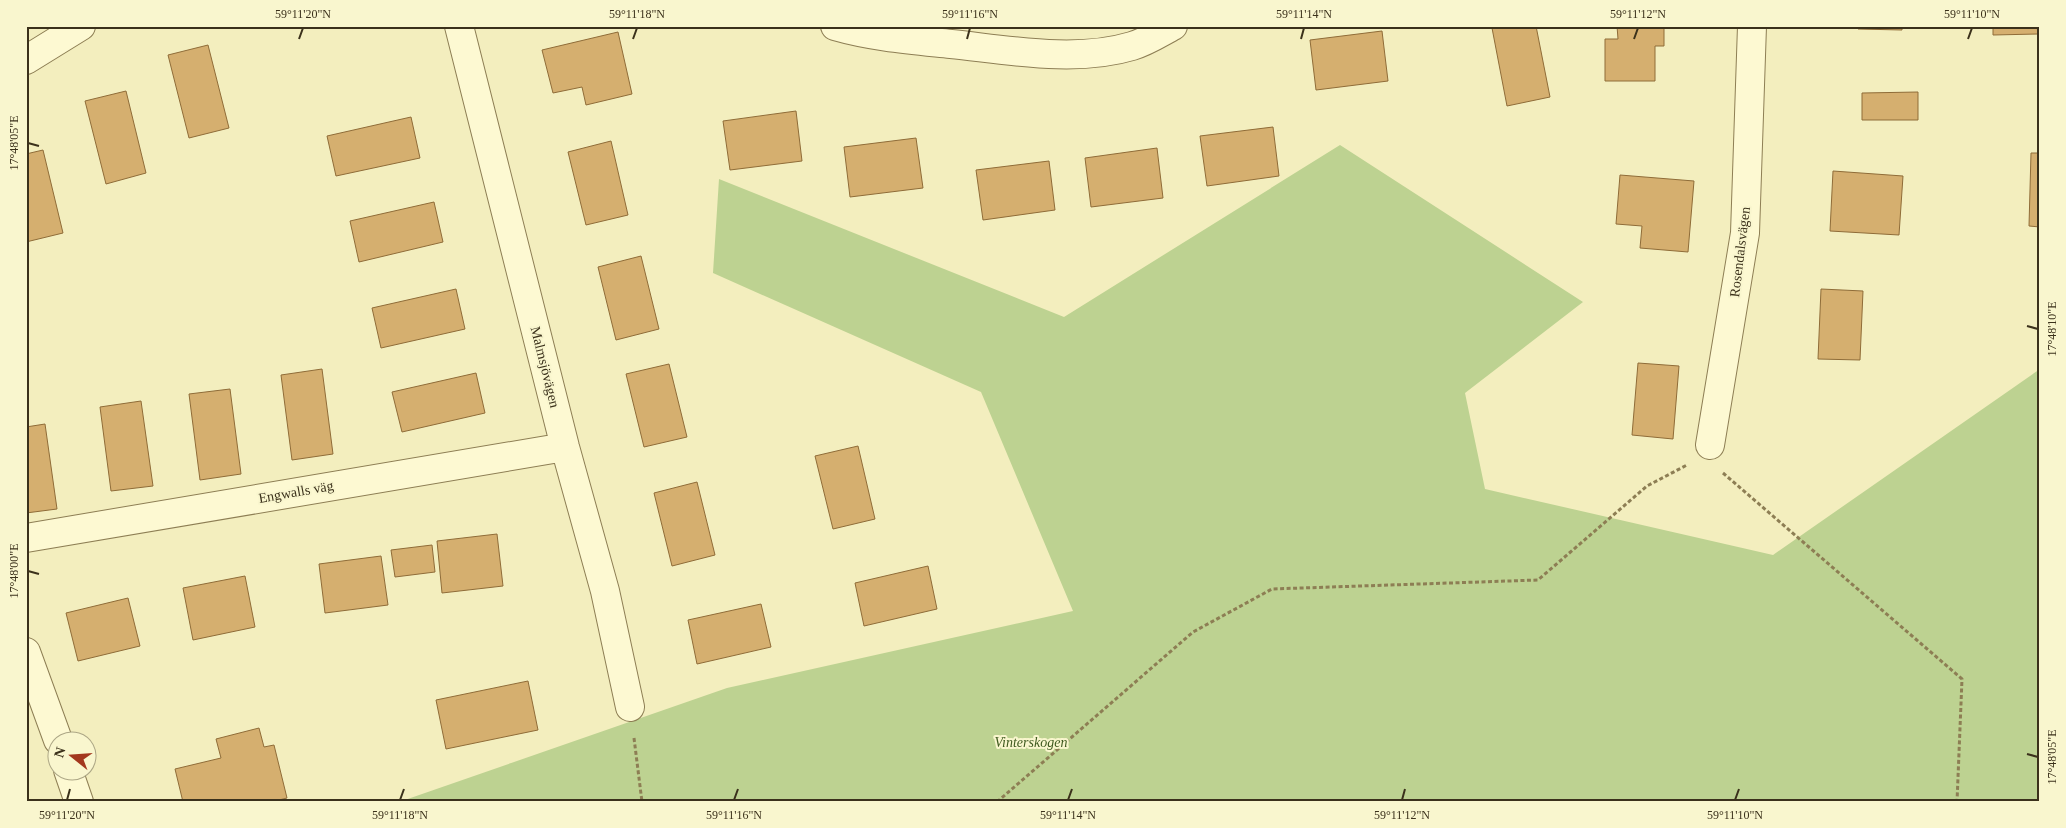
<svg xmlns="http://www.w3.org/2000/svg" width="2066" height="828" viewBox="0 0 2066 828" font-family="'Times New Roman',serif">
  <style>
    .green { fill: #bdd291 }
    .building { fill: #d5af6f; stroke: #8f6c38 }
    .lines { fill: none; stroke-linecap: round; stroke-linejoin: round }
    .minor-casing { stroke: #8d7e54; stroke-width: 30 }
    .path { stroke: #8d7e54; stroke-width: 3; stroke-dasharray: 4 2.5; stroke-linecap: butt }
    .minor { stroke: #fdf9d2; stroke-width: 28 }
    .ticks { fill: none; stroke: #3b311b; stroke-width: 2 }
    .labels { text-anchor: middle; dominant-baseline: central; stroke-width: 4; stroke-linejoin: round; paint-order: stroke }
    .street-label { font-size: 14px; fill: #3b311b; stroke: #f9f6ce }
    .park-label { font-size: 14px; font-style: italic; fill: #3f5a1f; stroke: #f9f6ce }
    .neatline { fill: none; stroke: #3b311b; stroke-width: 2 }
    .ticks-label { font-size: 12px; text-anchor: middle; fill: #3b311b }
  </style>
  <rect width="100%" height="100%" fill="#f3eebe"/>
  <!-- green -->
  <path class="green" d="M1340 145 1583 302 1465 393 1485 489 1773 555 2040 369V802H399L727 688 1073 611 981 392 713 273 719 179 1064 317Z"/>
  <!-- building -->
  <path class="building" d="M1501 26H1536L1550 97 1507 106 1492 28Z
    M1617 26H1664V46H1655V81H1605V39H1618Z
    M1858 26H1902V30L1858 29Z
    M1993 26H2037L2038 34 1993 35Z
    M1382 31 1388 81 1316 90 1310 40Z
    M618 32 632 94 586 105 582 87 553 93 542 50Z
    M208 45 229 128 189 138 168 55Z
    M126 91 146 173 106 184 85 101Z
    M1918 92V120H1862V93Z
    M796 111 802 161 730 170 723 121Z
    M411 117 420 158 336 176 327 136Z
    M1273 127 1279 176 1207 186 1200 136Z
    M916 138 923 188 850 197 844 147Z
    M611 141 628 215 586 225 568 152Z
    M1157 148 1163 198 1091 207 1085 158Z
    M43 150 63 233 26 242V154Z
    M2031 153H2040V227L2029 226Z
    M1049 161 1055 210 983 220 976 170Z
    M1833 171 1903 176 1899 235 1830 231Z
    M1620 175 1694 181 1688 252 1640 248 1642 226 1616 224Z
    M434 202 443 242 359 262 350 221Z
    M641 256 659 329 616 340 598 267Z
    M456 289 465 329 381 348 372 308Z
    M1821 289 1863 291 1860 360 1818 359Z
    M1638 363 1679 366 1673 439 1632 435Z
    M669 364 687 437 644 447 626 374Z
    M322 369 333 454 292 460 281 375Z
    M476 373 485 413 402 432 392 392Z
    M230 389 241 474 200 480 189 394Z
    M141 401 153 486 111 491 100 407Z
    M45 424 57 509 26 513V427Z
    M858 446 875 519 833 529 815 456Z
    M697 482 715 555 672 566 654 493Z
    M497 534 503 586 442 593 437 541Z
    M432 545 435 572 395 577 391 550Z
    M381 556 388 605 325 613 319 564Z
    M928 566 937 609 864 626 855 583Z
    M245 576 255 627 193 640 183 588Z
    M128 598 140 646 78 661 66 613Z
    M761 604 771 647 697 664 688 620Z
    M528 681 538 730 446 749 436 700Z
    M259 728 264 747 274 745 287 798 271 802H183L175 769 221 758 216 739Z"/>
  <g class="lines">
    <!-- minor casing -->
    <g class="minor-casing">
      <path id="minor" d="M459 26 565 447 605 591 630 707
        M835 26C873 37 913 40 951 44 1008 50 1076 63 1132 46 1146 42 1160 33 1173 26
        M26 60 81 26
        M1710 445 1745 233 1752 26
        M26 538 565 447
        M26 652 58 740
        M68 770 79 802"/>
    </g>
    <!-- path -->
    <path class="path" d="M1723 473 1962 679 1957 802
      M634 738 642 802
      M997 802 1193 632 1272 589 1538 580 1647 486 1687 465"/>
    <!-- minor -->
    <use href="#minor" class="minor"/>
  </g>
  <!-- ticks -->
  <path class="ticks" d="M299 39 303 28M633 39 637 28M967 39 970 28M1301 39 1304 28M1634 39 1638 28M1968 39 1972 28M28 143 39 146M2027 326 2038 329M28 571 39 574M2027 754 2038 757M67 800 70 789M400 800 404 789M734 800 738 789M1068 800 1072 789M1402 800 1405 789M1735 800 1739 789"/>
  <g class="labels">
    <!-- street labels -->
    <g class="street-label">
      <text transform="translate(1740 252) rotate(-83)">Rosendalsvägen</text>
      <text transform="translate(545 367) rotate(76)">Malmsjövägen</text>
      <text transform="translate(296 492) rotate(-10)">Engwalls väg</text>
    </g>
    <!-- park labels -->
    <g class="park-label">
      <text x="1031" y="742">Vinterskogen</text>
    </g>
  </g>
  <!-- border -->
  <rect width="2066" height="828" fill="none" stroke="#f9f6ce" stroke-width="55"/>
  <!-- north arrow -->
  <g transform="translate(72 756) rotate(287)"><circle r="24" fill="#f9f6ce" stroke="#ada786"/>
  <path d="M0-4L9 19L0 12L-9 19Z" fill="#a3381e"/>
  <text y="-8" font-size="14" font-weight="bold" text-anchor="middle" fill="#3b311b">N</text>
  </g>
  <rect x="28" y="28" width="2010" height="772" class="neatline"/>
  <g class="ticks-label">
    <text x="303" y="18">59°11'20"N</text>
    <text x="637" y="18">59°11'18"N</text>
    <text x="970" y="18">59°11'16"N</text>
    <text x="1304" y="18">59°11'14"N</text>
    <text x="1638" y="18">59°11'12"N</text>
    <text x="1972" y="18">59°11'10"N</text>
    <text transform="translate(14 143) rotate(-90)" y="4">17°48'05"E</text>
    <text transform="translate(2052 329) rotate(-90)" y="4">17°48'10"E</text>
    <text transform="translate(14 571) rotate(-90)" y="4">17°48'00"E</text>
    <text transform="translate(2052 757) rotate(-90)" y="4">17°48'05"E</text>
    <text x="67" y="819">59°11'20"N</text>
    <text x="400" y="819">59°11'18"N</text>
    <text x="734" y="819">59°11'16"N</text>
    <text x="1068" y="819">59°11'14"N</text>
    <text x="1402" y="819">59°11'12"N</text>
    <text x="1735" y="819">59°11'10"N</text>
  </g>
</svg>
